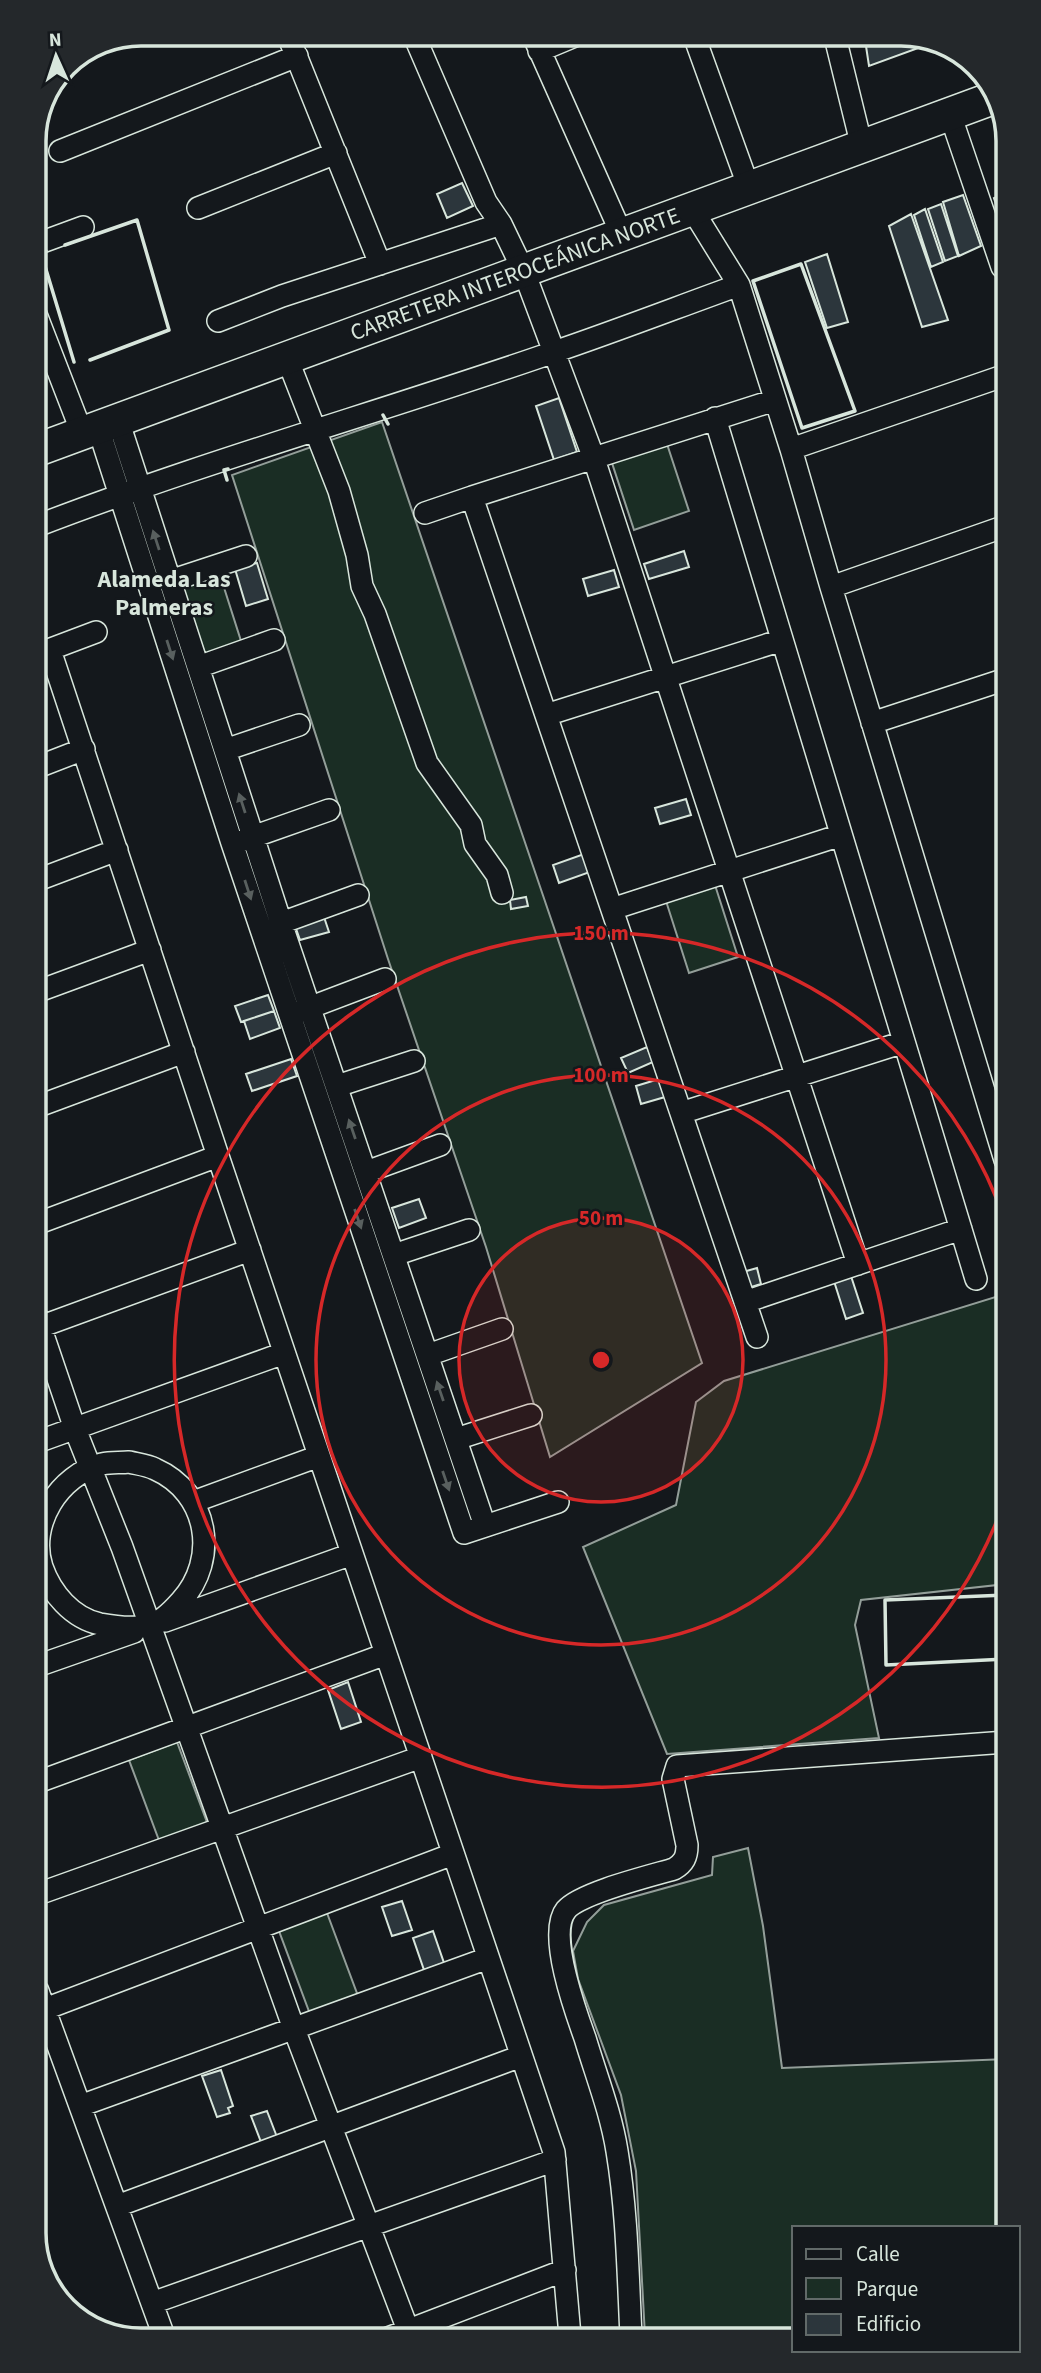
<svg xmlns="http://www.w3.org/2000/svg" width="1041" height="2373" viewBox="0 0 1041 2373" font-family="'Source Sans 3',sans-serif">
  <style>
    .green { fill: #1a2d24; stroke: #939e99; stroke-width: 2 }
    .building { fill: #2c363c; stroke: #d8e6dc; stroke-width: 2 }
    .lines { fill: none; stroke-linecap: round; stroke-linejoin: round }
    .minor-casing { stroke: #d8e6dc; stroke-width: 24 }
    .highway-casing { stroke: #d8e6dc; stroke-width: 35 }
    .minor { stroke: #14181c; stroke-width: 21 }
    .highway { stroke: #14181c; stroke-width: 32 }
    .wall { stroke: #d8e6dc; stroke-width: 3.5 }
    .oneway { fill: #59605f }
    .ring { fill: none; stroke: #d62828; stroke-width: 3.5 }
    .labels { text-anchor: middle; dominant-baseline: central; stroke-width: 5; stroke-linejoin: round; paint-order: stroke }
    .street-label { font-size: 23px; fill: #d8e6dc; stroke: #14181c }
    .neighbourhood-label { font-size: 24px; font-weight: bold; fill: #d8e6dc; stroke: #14181c }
    .rim { fill: none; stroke: #d8e6dc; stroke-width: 3.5 }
    .centre { fill: #d62828; stroke: #14181c; stroke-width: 3.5 }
    .ring-label { font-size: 21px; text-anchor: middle; font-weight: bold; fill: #d62828; stroke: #14181c; stroke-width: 5; stroke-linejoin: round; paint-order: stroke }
  </style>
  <rect width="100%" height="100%" fill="#14181c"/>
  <!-- green -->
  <path class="green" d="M382 422 702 1363 550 1457 486 1247 388 959 232 475Z
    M667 444 689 511 634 530 612 463Z
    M220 575 241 641 205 654 182 587Z
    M715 885 738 957 689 973 666 901Z
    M1005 1294 1006 1584 861 1600 855 1625 879 1738 667 1754 583 1547 676 1505 696 1402 724 1381Z
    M177 1742 208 1825 160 1843 129 1760Z
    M748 1848 763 1926 782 2068 1007 2059 1008 2228H794V2335L645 2336 636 2171 621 2095 578 1979 573 1951 587 1922 604 1905 712 1875 713 1857Z
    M327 1913 358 1996 310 2014 279 1931Z"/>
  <!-- building -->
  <path class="building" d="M864 33 908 34 932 43 869 66Z
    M462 183 473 206 447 218 437 194Z
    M963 195 981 246 959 256 943 202Z
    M1002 195V223L994 198Z
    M941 204 958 256 945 261 928 209Z
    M925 209 943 262 931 267 914 215Z
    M911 214 948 320 922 327 889 226Z
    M827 254 848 322 827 328 805 262Z
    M559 398 577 452 554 460 536 406Z
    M684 551 689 567 649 579 644 564Z
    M257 563 268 599 246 606 235 569Z
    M614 570 619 587 588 596 583 579Z
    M686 799 691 815 660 824 655 808Z
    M584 854 590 872 559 883 553 865Z
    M526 897 528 906 511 909 510 900Z
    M323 914 329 932 300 940 294 923Z
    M268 995 274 1011 241 1022 235 1006Z
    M274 1011 280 1028 250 1039 244 1021Z
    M647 1047 653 1062 628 1073 621 1058Z
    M291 1059 297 1076 252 1091 246 1074Z
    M659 1079 665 1097 641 1104 636 1086Z
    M419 1199 426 1218 399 1228 392 1208Z
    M757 1268 761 1284 748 1288 743 1272Z
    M850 1273 863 1313 846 1319 833 1278Z
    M348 1682 361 1722 341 1729 328 1690Z
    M402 1901 412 1930 392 1936 382 1907Z
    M433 1931 444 1963 424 1970 413 1938Z
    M221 2070 233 2106 228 2108 230 2113 217 2117 202 2076Z
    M267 2111 277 2137 261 2142 251 2116Z"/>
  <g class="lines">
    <!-- minor casing -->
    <g class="minor-casing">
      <path id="minor" d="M287 33 380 264
        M413 33 486 202 501 224 524 272 593 456 858 1264
        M532 33 622 235
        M693 33 749 188
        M834 33 862 147
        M539 51 582 33
        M950 114 1002 267
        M60 151 297 56
        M198 208 336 153
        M692 209 739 285 791 449 831 587 1005 1160
        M34 245 83 227
        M34 309 82 433
        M218 321 282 296 501 224
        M287 358 339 491 357 555 362 586 375 614 427 763 471 825 475 844 497 875 502 893
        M715 418 976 1279
        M118 420 281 923 485 1526
        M98 427 232 843 464 1533 558 1502
        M791 449 1003 376
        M425 513 472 497
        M34 527C205 461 381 412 554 352 616 331 678 307 739 285
        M170 581 246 556
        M831 587 1003 527
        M50 650 218 1156 554 2152 570 2336
        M35 655 96 632
        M198 667 274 640
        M546 715 782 640
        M872 723 1003 680
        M225 750 299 725
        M35 768 84 749
        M241 841 329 810
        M35 881 117 850
        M612 909 841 835
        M281 923 358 895
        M36 992 150 950
        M298 1012 385 979
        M337 1086 414 1061
        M36 1107 184 1052
        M681 1113 904 1042
        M366 1172 440 1145
        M36 1224 218 1156
        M394 1255 469 1230
        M745 1302 961 1229
        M37 1317 75 1429 122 1547 294 2029 411 2338
        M37 1328 250 1250
        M757 1337 472 497 775 400
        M428 1355 502 1329
        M456 1439 531 1415
        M37 1442 284 1353
        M129 1462C137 1464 147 1465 155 1469 209 1493 219 1559 181 1601 173 1610 159 1624 147 1626 131 1629 116 1627 100 1624 72 1618 51 1593 42 1567 28 1524 59 1475 102 1464 111 1462 120 1463 129 1462Z
        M193 1502 319 1456
        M165 1621 352 1554
        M37 1666 134 1632
        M38 1782 386 1654
        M38 1894 421 1757
        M38 1991 165 2339
        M45 2009 453 1854
        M80 2106 488 1958
        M117 2206 521 2056
        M152 2303 555 2160
        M631 2336C628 2275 627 2211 617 2151 611 2113 596 2075 585 2038 576 2013 547 1933 566 1910 580 1893 650 1876 674 1869 684 1863 687 1857 687 1845L673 1779 677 1766 1006 1742
        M388 2338 565 2270"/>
    </g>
    <!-- highway casing -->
    <g class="highway-casing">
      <path id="highway" d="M34 451 996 97"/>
    </g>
    <!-- minor -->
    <use href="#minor" class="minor"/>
    <!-- highway -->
    <use href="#highway" class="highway"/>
    <!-- wall -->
    <path class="wall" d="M65 245 137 220 169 330 90 360
      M46 251 41 253 74 362
      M801 264 855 411 802 428 753 281Z
      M383 415 388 424
      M227 480 224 470 228 469
      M997 1162 1005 1188
      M1006 1595 885 1600 886 1665 1006 1659"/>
  </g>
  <!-- one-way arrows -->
  <defs><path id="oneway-solid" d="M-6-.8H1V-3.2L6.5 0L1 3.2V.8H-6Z" transform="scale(1.75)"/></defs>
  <g class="oneway">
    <use href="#oneway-solid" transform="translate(156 540) rotate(-108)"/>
    <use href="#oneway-solid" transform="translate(170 650) rotate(72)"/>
    <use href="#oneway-solid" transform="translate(242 803) rotate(-108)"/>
    <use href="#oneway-solid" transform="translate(248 890) rotate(72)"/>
    <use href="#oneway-solid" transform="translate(352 1129) rotate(-109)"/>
    <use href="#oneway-solid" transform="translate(358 1219) rotate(71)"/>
    <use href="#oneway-solid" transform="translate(440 1391) rotate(-109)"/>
    <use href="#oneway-solid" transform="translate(446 1481) rotate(71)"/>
  </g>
  <!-- distance rings -->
  <circle cx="601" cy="1360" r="142" fill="#d62828" fill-opacity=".12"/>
  <g class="ring">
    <circle cx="601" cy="1360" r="142"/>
    <circle cx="601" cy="1360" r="285"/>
    <path d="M1005 1499A427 427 0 1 1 1005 1221"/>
  </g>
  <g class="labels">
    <!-- street labels -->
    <g class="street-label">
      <text transform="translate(515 274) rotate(-20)">CARRETERA INTEROCEÁNICA NORTE</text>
    </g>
    <!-- neighbourhood labels -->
    <g class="neighbourhood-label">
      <text x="164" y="579">Alameda Las<tspan x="164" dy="28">Palmeras</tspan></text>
    </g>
  </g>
  <!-- crop -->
  <path d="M0 0H1041V2373H0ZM141 46H901A95 95 0 0 1 996 141V2233A95 95 0 0 1 901 2328H141A95 95 0 0 1 46 2233V141A95 95 0 0 1 141 46Z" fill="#24282b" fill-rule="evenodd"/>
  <path class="rim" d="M141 46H901A95 95 0 0 1 996 141V2233A95 95 0 0 1 901 2328H141A95 95 0 0 1 46 2233V141A95 95 0 0 1 141 46Z"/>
  <circle cx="601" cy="1360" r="10" class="centre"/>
  <g class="ring-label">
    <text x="601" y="940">150 m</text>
    <text x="601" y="1082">100 m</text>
    <text x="601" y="1225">50 m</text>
  </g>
  <!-- legend -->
  <rect x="792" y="2226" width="228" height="126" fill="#14181c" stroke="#626a69" stroke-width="2"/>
  <rect x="806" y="2249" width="35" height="10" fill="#14181c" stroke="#626a69" stroke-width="2"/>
  <text x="856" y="2261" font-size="21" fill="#d8e6dc">Calle</text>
  <rect x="806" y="2278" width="35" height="21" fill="#1a2d24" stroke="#626a69" stroke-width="2"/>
  <text x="856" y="2296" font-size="21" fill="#d8e6dc">Parque</text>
  <rect x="806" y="2314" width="35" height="21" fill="#2c363c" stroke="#626a69" stroke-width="2"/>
  <text x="856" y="2331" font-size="21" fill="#d8e6dc">Edificio</text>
  <!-- north arrow -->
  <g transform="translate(56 56) rotate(357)" stroke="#14181c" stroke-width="5" paint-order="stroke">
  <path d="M0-5L12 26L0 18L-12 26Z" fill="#d8e6dc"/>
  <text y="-10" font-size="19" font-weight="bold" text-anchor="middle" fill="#d8e6dc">N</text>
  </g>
</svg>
